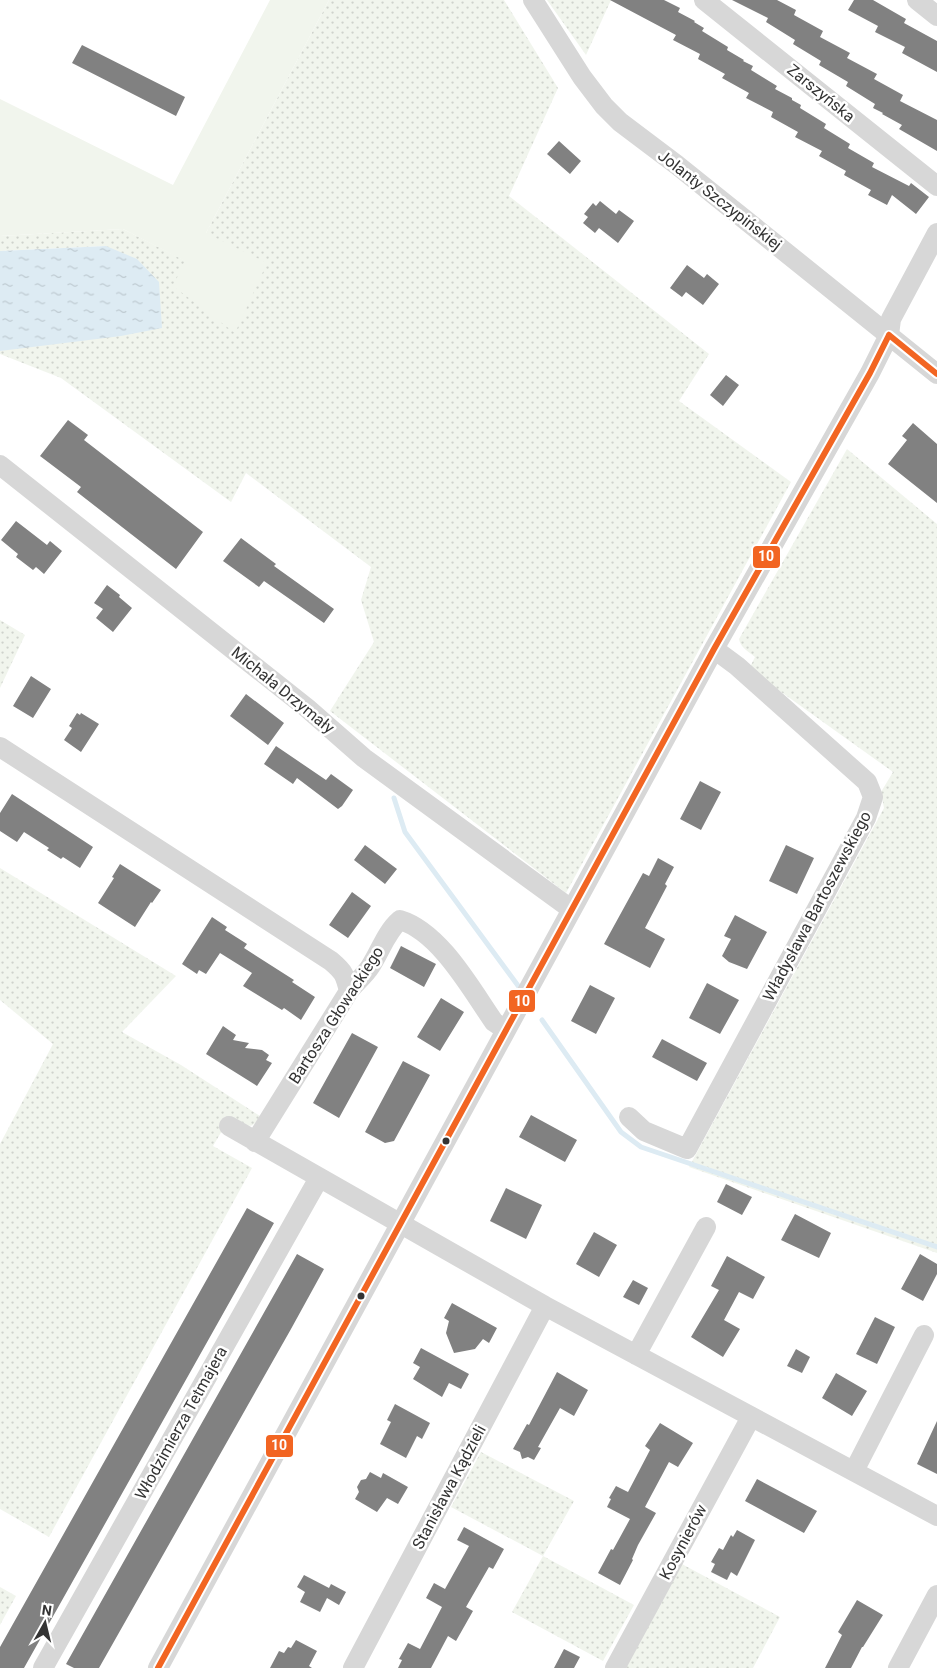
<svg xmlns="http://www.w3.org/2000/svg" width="937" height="1668" viewBox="0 0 937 1668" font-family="Roboto,sans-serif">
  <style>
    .grass { fill: url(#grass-dots) }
    .garden { fill: #f1f5ed }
    .water { fill: url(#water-ripples) }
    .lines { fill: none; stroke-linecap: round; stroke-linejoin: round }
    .stream { stroke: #ddebf3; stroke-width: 5 }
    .building { fill: #818181 }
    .minor { stroke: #d7d7d7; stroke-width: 20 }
    .bus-1-casing { stroke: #fff; stroke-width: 10 }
    .bus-1 { stroke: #f26522; stroke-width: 6 }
    .bus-dot { fill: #333; stroke: #fff; stroke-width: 2 }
    .labels { text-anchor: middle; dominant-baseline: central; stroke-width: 5; stroke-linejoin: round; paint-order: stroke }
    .street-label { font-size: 16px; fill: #333; stroke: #fff }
    .line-badge { stroke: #fff; stroke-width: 2 }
    .badge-label { font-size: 14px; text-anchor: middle; font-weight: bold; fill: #fff }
  </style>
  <defs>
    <pattern id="grass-dots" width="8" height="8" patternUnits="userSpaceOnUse" patternTransform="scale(1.25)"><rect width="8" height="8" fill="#f1f5ed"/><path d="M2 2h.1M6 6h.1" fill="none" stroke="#cfd2cc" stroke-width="1.8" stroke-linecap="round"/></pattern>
    <pattern id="water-ripples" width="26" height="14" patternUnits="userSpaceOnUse" patternTransform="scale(1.25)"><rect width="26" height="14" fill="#ddebf3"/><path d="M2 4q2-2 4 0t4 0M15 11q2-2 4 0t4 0" fill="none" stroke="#becad1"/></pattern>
  </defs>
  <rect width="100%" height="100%" fill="#fff"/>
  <!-- grass -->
  <path class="grass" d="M329 0H504L558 88 509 196 709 354 679 401 791 482 566 893 330 711 374 642 361 600 371 567 246 473 231 502 61 378 0 354V351L9 349 106 246 0 251V236L123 229 186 261 206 233Z
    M547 0H611L586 55Z
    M847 449 937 524V1253L689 1167 884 808 881 792 893 772 749 669 755 657C749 652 740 647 739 639Z
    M0 620 25 635 0 688Z
    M0 868 176 976 122 1032 181 1065 260 1116C253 1132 242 1125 229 1119L213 1146 252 1168 49 1537 0 1509V1144L53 1044 0 1000Z
    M481 1452 574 1501 543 1556 634 1605 603 1661 512 1612 543 1556 451 1507Z
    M680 1563 780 1617 753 1668H623Z
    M0 1587 16 1596 0 1625Z"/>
  <!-- garden -->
  <path class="garden" d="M270 0H329L206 233 267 263 235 333 173 286 185 261 123 229 0 236V99L173 185Z"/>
  <!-- water -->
  <path class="water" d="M106 246 137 259 159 282 162 328 121 336 0 351V251Z"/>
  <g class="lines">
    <!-- stream -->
    <path class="stream" d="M394 798 405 832 519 987
      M542 1020 621 1132 641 1147 937 1247"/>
  </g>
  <!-- building -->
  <path class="building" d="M610 0H664L680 8 678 12 695 21 694 22 704 28 702 31 728 47 727 50 744 60 743 61 753 66 751 70 777 86 775 89 792 98V100L801 105 800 108 826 124 824 128 850 144 848 148 874 163 872 167 909 186 911 183 929 197 916 214 892 195 887 205 868 195 871 190 844 175 846 171 819 156 822 151 795 137 798 132 771 117 773 112 746 98 749 93 722 78 725 74 698 59 700 54 673 40 676 35Z
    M732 0H777L796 10 794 15 823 31 820 37 850 53 847 58 877 74 874 79 903 95 900 101 937 120V151L899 129 902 125 882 114 883 113 873 108 875 104 846 86 848 82 819 65 821 61 793 44 795 40 766 22 768 18Z
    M854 0H873L906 19 904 23 937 41V72L902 53 905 47 875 32 878 26 848 10Z
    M82 45 185 97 176 116 72 63Z
    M559 141 581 161 570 174 547 154Z
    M600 201 616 214 619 210 634 221 618 243 599 228 595 233 583 223 588 217 584 214 593 203 596 206Z
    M687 265 704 278 707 274 719 284 703 305 686 292 682 297 670 288Z
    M726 375 739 385 723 406 710 395Z
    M68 420 88 435 84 440 203 532 176 569 77 492 81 487 40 456Z
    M913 423 937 444V503L888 464 907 440 902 436Z
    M16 521 47 545 50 541 62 551 44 574 36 567 33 570 16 557 18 554 1 540Z
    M241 538 276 564 274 566 334 609 324 623 264 581 259 587 223 561Z
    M107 585 120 595 119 597 132 608 113 632 96 618 103 609 94 603Z
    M31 676 51 689 33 718 13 706Z
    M246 694 284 723 268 745 230 716Z
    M77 713 80 715 81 713 99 724 81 752 64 740 72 728 69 726Z
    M276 746 326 780 331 774 353 790 342 806 338 809 297 778 293 784 264 764Z
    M700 781 721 792 701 830 680 819Z
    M12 794 93 847 80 868 63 857 61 859 47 850 49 848 24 832 17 842 0 831V813Z
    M365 845 397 869 385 884 354 860Z
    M786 845 814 858 797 894 769 881Z
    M658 858 674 867 665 884 667 886 645 928 665 939 650 968 604 944 643 873 649 876Z
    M120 864 161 890 152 903 151 902 135 927 98 903 114 878 112 877Z
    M352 892 371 906 348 938 329 925Z
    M735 915 767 932 747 969 729 962 722 956 731 939 724 936Z
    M212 917 227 927 225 930 247 944 244 948 294 980 292 982 315 997 301 1020 284 1008 282 1010 243 986 252 973 220 953 206 974 199 970 197 974 182 964Z
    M401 946 436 964 424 987 390 968Z
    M707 983 739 1000 720 1034 689 1018Z
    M590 985 615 998 596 1034 571 1021Z
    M441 998 464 1012 440 1051 417 1037Z
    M223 1026 236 1035 233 1040 249 1043 245 1048 262 1050 269 1055 266 1060 272 1063 257 1086 206 1054Z
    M352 1033 378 1047 339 1118 313 1103Z
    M662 1039 707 1063 697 1081 652 1057Z
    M403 1061 430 1075 394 1141 385 1143 365 1132Z
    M531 1115 577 1140 565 1162 519 1137Z
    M726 1184 752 1197 742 1215 717 1202Z
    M506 1188 542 1205 526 1239 490 1221Z
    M247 1208 274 1223 24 1668H0V1647Z
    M795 1214 831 1233 819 1258 781 1240Z
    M594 1232 617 1245 599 1277 576 1264Z
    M297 1254 324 1269 291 1329 99 1668H74L66 1664Z
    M920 1254 937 1264V1274L923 1301 901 1289Z
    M727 1256 765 1277 753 1299 739 1292 724 1320 740 1329 723 1357 691 1337 719 1290 711 1286Z
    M633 1280 648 1288 639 1305 623 1297Z
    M452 1303 497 1328 489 1343 483 1339 475 1349 454 1353 446 1333 449 1321 444 1318Z
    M875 1317 895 1327 877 1364 856 1354Z
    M421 1348 469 1374 461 1389 449 1383 442 1397 413 1379 420 1367 413 1363Z
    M796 1349 810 1357 802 1373 787 1366Z
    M557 1372 588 1390 574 1416 560 1408 538 1447 541 1448 534 1460 528 1457 522 1459 520 1452 513 1449 527 1424 529 1425Z
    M836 1373 867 1391 852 1416 822 1398Z
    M395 1404 430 1423 422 1439 417 1436 406 1458 380 1444 391 1422 387 1420Z
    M937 1421V1474L917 1464Z
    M660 1423 693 1443 678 1467 669 1462 645 1507 656 1513 638 1545 632 1559 633 1560 620 1585 598 1573 611 1549 613 1550 630 1519 607 1507 611 1499 609 1498 616 1486 628 1492 650 1450 645 1446Z
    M370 1472 381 1478 383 1473 408 1487 398 1504 387 1498 377 1512 355 1499 359 1492 357 1487 361 1480 366 1479Z
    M757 1479 817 1511 804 1533 745 1501Z
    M464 1527 504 1549 493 1569 489 1567 466 1607 473 1611 456 1641 448 1636 431 1668H398L402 1660 399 1659 408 1643 420 1649 442 1607 426 1598 434 1583 445 1589 469 1546 457 1540Z
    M737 1530 755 1540 737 1576 731 1572 727 1580 711 1572 715 1564 711 1562 719 1548 723 1550 731 1535 733 1537Z
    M304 1575 329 1588 331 1584 346 1592 339 1605 327 1598 320 1612 300 1602 305 1592 297 1587Z
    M857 1600 883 1615 863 1647H862L851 1668H825L842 1635 838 1632Z
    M296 1640 317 1651 309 1666 312 1668H270L279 1651 284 1653 288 1647 291 1648Z
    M564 1649 580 1657 574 1668H554Z"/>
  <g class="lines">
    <!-- minor -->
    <path class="minor" d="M533 0 582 77 604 106 620 122 677 165 937 374
      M704 0 937 186
      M917 0 937 16
      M0 465 307 708 364 758 571 909
      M0 747 331 961C344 972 345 975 349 991
      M629 1117 644 1131 687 1149 866 818 873 797 867 782 737 666 714 649
      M229 1126 545 1306 937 1516
      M255 1142 349 991C355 983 365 975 370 967 380 952 386 932 400 920 440 932 471 989 494 1022L506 1030
      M636 1355 706 1227
      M854 1471 924 1335
      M43 1668 319 1178
      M158 1668 714 649 870 373 889 335 891 319 937 233
      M353 1668 545 1306
      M615 1668 751 1417
      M898 1668 937 1595"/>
    <!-- bus-1 casing -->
    <g class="bus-1-casing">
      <path id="bus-1" d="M889 335 937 374
        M158 1668 714 649 870 373 889 335"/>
    </g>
    <!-- bus-1 -->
    <use href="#bus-1" class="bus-1"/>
  </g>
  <!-- markers -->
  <g class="bus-dot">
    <circle cx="446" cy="1141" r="4.5"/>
    <circle cx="361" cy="1296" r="4.5"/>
  </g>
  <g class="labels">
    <!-- street labels -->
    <g class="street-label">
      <text transform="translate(821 93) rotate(39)">Zarszyńska</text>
      <text transform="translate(720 200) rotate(38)">Jolanty Szczypińskiej</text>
      <text transform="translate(283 690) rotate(39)">Michała Drzymały</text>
      <text transform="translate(817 906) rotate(-62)">Władysława Bartoszewskiego</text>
      <text transform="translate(336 1015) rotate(-57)">Bartosza Głowackiego</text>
      <text transform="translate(181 1423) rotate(-61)">Włodzimierza Tetmajera</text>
      <text transform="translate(449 1487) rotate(-62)">Stanisława Kądzieli</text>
      <text transform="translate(683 1542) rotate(-62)">Kosynierów</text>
    </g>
  </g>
  <g class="line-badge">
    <rect x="752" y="545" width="29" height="24" rx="5" fill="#f26522"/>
    <rect x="508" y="989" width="28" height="24" rx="5" fill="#f26522"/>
    <rect x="265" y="1434" width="29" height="24" rx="5" fill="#f26522"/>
  </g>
  <g class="badge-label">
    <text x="766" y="561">10</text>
    <text x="522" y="1006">10</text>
    <text x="279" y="1450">10</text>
  </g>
  <!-- north arrow -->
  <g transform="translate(45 1623) rotate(8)" stroke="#ffffff" stroke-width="4" paint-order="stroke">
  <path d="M0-4L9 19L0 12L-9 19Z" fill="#333333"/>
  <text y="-8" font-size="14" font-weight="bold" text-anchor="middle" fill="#333333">N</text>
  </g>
</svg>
